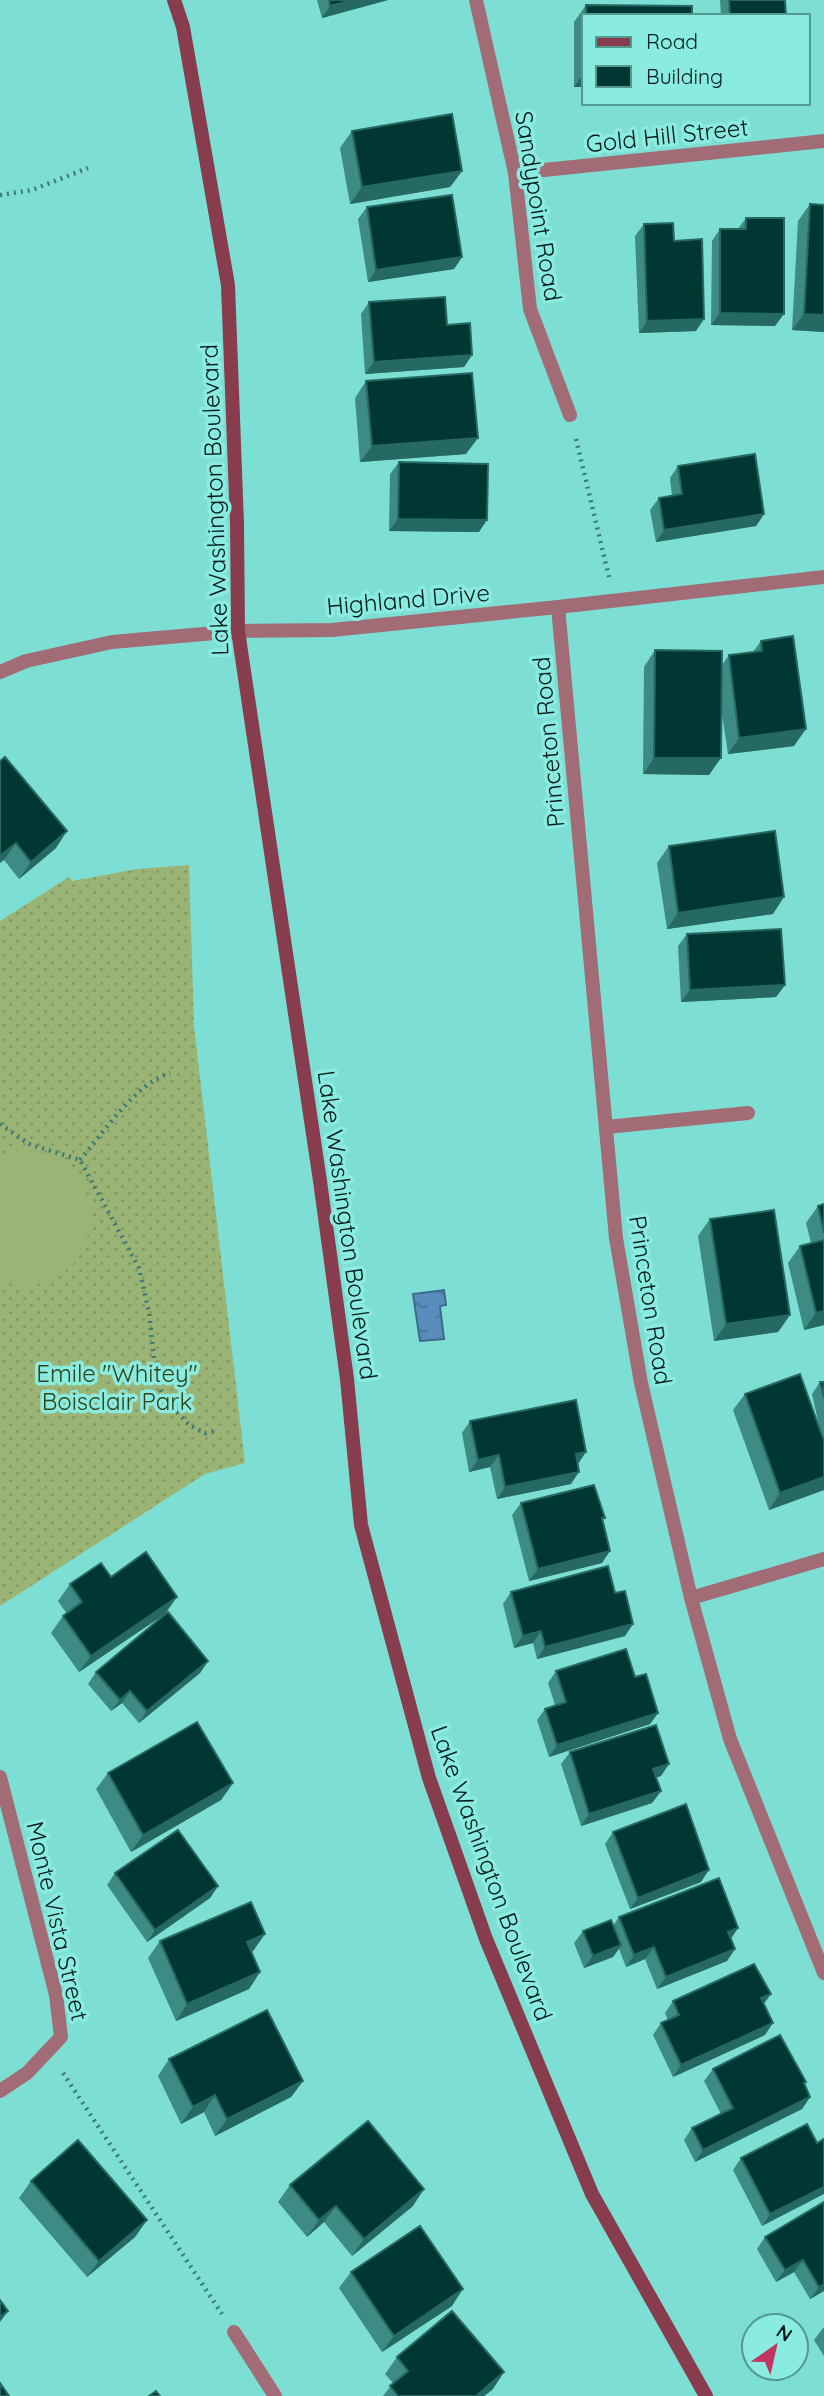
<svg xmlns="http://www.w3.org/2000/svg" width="824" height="2396" viewBox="0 0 824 2396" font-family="Quicksand,sans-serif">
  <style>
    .grass { fill: url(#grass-dots) }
    .pitch { fill: #9ab475 }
    .water { fill: url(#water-ripples); stroke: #3d6a8a; stroke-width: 2 }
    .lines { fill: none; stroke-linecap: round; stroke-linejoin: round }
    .path { stroke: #3d7a74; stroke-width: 4.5; stroke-dasharray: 2 5; stroke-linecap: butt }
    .street { stroke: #a16c76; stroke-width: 14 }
    .secondary { stroke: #883d4f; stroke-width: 14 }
    .wall { fill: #3e8a84 }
    .shaded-wall { fill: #266963 }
    .building { fill: #003733; stroke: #266963; stroke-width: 2 }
    .labels { text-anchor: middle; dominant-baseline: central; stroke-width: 7; stroke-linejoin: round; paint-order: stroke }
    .street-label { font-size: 24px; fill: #001b18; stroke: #8aebe1 }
    .park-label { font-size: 24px; fill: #324314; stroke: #8aebe1 }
  </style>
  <defs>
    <pattern id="grass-dots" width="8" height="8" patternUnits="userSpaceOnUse" patternTransform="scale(1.75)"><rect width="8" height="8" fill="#9ab475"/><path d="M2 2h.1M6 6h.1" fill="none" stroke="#839a64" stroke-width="1.8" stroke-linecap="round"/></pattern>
    <pattern id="water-ripples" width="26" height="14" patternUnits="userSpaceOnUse" patternTransform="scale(1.75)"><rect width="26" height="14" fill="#578cbb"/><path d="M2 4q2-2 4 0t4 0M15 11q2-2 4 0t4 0" fill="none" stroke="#467297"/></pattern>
  </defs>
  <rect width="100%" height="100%" fill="#7dded4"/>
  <!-- grass -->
  <path class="grass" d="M189 865 194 1026 245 1463 205 1474 0 1606V921L69 877 72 881 137 869Z"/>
  <!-- pitch -->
  <path class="pitch" d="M13 1151C20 1151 28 1150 35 1151 116 1163 104 1289 21 1285 14 1285 7 1282 0 1281V1155Z"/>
  <!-- water -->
  <path class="water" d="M444 1290 446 1305 440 1306 444 1339 420 1341 413 1294Z"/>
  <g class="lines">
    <!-- path -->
    <path class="path" d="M0 195 32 190 88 168
      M576 439 609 577
      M0 1124 29 1144 80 1160 139 1268 149 1312 156 1378 163 1396 189 1425 205 1433 216 1431
      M80 1160C104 1132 135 1084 170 1073
      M63 2073 222 2314"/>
    <!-- street -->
    <path class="street" d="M476 0 515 173 530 309 570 415
      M515 173 824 141
      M558 607 616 1238 641 1383 691 1598 730 1739 824 1973
      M0 672 26 661 112 642 238 631 332 630 558 607 824 577
      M606 1127 748 1113
      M691 1598 824 1559
      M0 1777 56 1995 61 2037 27 2073 0 2091
      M234 2332 275 2396"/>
    <!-- secondary -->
    <path class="secondary" d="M174 0 183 27 228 285 237 524 238 631 320 1181 347 1379 361 1525 429 1778 486 1939 592 2194 706 2396"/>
  </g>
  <!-- wall -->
  <path class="wall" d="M317 0H388L322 18Z
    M720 0H785L786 16H721Z
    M586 5 692 16H584V87H574V22Z
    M352 131 462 171 450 187 350 204 340 148Z
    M810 204 824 205V332L792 330 798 221Z
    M367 207 462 257 454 269 368 282 358 219Z
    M746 218 775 326 711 325 712 241 720 229H738Z
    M644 224 674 241 696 331 639 333 635 236Z
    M369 302 447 325 472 355 464 367 365 374 361 314Z
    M366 381 466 454 360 462 355 398Z
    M399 462 479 532 389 531 390 474Z
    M678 466 764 514 756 526 656 542 650 510 659 498 672 496 670 478Z
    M761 641 794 746 728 754 721 707 709 775 643 774 644 667 655 650 722 665 729 655 753 652Z
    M0 761 56 848 19 879 4 860Z
    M669 846 773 914 667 929 657 863Z
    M687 934 785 985 776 997 681 1002 678 946Z
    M824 1204V1325L804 1330 788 1263 800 1246 811 1243 806 1223 818 1206Z
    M710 1219 790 1315 778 1332 714 1341 698 1236Z
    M820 1382H824V1490L769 1510 733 1410 745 1394 820 1430 812 1394Z
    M470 1421 578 1464 571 1484 497 1499 490 1467 469 1472 462 1433Z
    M521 1503 603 1521 602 1563 529 1581 512 1515Z
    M111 1577 165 1614 79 1672 51 1633 63 1616 67 1614 58 1601 70 1584Z
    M511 1592 615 1593 633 1624 625 1636 537 1659 533 1643 514 1648 503 1604Z
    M208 1661 200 1673 139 1723 122 1703 111 1711 88 1684 96 1672Z
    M556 1671 635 1677 658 1713 650 1724 549 1757 537 1720 545 1709 555 1705 548 1683Z
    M570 1752 661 1776 656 1777 661 1791 652 1803 581 1826 561 1764Z
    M108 1773 233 1783 221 1800 131 1852 96 1789Z
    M613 1832 701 1882 630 1909 605 1844Z
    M115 1873 218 1886 210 1898 147 1942 107 1885Z
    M619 1917 738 1928 731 1938 735 1949 727 1961 657 1989 645 1959 626 1967 619 1949 613 1957 584 1968 574 1943 583 1931 613 1926Z
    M265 1934 253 1951 251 1952 260 1972 249 1989 176 2021 148 1958 160 1941Z
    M771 1994 764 2004 765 2035 673 2077 653 2035 661 2023 668 2020 665 2013 673 2001Z
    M169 2059 303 2081 291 2097 215 2136 204 2112 181 2124 158 2076Z
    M713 2069 805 2084 810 2097 802 2109 695 2162 684 2140 692 2128 721 2114 704 2081Z
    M824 2139 762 2226 733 2170 741 2158 817 2143Z
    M31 2181 147 2220 135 2237 87 2277 19 2198Z
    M290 2185 413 2206 352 2256 324 2222 307 2237 278 2202Z
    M824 2202V2291L810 2299 794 2272 776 2282 757 2249 765 2237Z
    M351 2272 452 2306 382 2352 339 2288Z
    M824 2327V2356L814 2340Z
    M397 2357 493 2389 484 2396H383L393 2383 385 2374Z"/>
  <!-- shaded-wall -->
  <path class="shaded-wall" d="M352 0H388L322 18 330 6Z
    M584 73V87H574Z
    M462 171 450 187 350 204 362 187Z
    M462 257 454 269 368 282 376 270Z
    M720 313 784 314 775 326 711 325Z
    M804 314 824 315V332L792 330Z
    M704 319 696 331 639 333 647 321Z
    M472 355 464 367 365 374 374 362Z
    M478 438 466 454 360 462 372 446Z
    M764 514 756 526 656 542 664 530Z
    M398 519 487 520 479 532 389 531Z
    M806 729 794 746 728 754 739 738Z
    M654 758H721L709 775 643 774Z
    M67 831 56 848 19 879 31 862Z
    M16 843 4 860 0 863V856Z
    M784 897 773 914 667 929 678 913Z
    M785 985 776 997 681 1002 690 990Z
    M824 1311V1325L804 1330 816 1313Z
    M790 1315 778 1332 714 1341 726 1324Z
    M586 1452 578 1464 576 1454Z
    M499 1455 490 1467 469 1472 478 1460Z
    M579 1472 571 1484 497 1499 505 1487Z
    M824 1477V1490L769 1510 780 1493Z
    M610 1551 602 1563 529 1581 538 1569Z
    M177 1597 165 1614 79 1672 91 1656Z
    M633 1624 625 1636 537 1659 545 1647Z
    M541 1631 533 1643 514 1648 523 1636Z
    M208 1661 200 1673 139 1723 147 1711Z
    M130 1691 122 1703 111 1711 120 1700Z
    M658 1713 650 1724 549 1757 557 1745Z
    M669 1764 661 1776 645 1781 653 1769Z
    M233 1783 221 1800 131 1852 143 1835Z
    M661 1791 652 1803 581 1826 589 1814Z
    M709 1870 701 1882 630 1909 638 1898Z
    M218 1886 210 1898 147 1942 155 1930Z
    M738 1928 730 1940 728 1932Z
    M265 1934 253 1951 235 1959 247 1942Z
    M621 1945 613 1957 584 1968 593 1956Z
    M654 1947 645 1959 626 1967 634 1955Z
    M735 1949 727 1961 657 1989 666 1977Z
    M260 1972 249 1989 176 2021 187 2004Z
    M771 1994 762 2005 761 1998Z
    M773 2023 765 2035 673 2077 681 2065Z
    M303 2081 291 2097 215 2136 227 2119Z
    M215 2095 204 2112 181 2124 193 2107Z
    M810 2097 802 2109 695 2162 703 2150Z
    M824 2187V2194L762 2226 770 2214Z
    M424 2189 413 2206 352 2256 364 2239Z
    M336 2206 324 2222 307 2237 319 2220Z
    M147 2220 135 2237 87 2277 99 2261Z
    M803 2260 794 2272 776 2282 785 2270Z
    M824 2284V2291L810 2299 819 2287Z
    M463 2289 452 2306 382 2352 394 2336Z
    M8 2311 0 2322V2317Z
    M504 2372 493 2389 484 2396H476Z"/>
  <!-- building -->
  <path class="building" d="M329 0H352L330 6Z
    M729 0H785L786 16H730Z
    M586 5 692 6V16H586Z
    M452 114 462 171 362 187 352 131Z
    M452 195 462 257 376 270 367 207Z
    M810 204 824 205V315L804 314Z
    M746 218H784V314L720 313V229H746Z
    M673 223 674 241 702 239 704 319 647 321 644 224Z
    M445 297 447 325 470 323 472 355 374 362 369 302Z
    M472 373 478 438 372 446 366 381Z
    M755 454 764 514 664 530 659 498 682 494 678 466Z
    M399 462 488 464 487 520 398 519Z
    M793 636 806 729 739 738 729 655 762 651 761 641Z
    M655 650 722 651 721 758H654Z
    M5 757 67 831 31 862 16 843 0 856V761Z
    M775 831 784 897 678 913 669 846Z
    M781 929 785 985 690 990 687 934Z
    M824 1204V1233L818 1206Z
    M774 1210 790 1315 726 1324 710 1219Z
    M824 1240V1311L816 1313 800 1246Z
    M800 1374 824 1441V1477L780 1493 745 1394Z
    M820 1382H824V1398Z
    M576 1400 586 1452 576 1454 579 1472 505 1487 499 1455 478 1460 470 1421Z
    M594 1485 605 1518H602L610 1551 538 1569 521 1503Z
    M146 1552 177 1597 91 1656 63 1616 82 1602 70 1584 101 1563 111 1577Z
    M608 1566 615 1593 625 1591 633 1624 545 1647 541 1631 523 1636 511 1592Z
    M168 1612 208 1661 147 1711 130 1691 120 1700 96 1672Z
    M626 1649 635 1677 646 1674 658 1713 557 1745 545 1709 566 1702 556 1671Z
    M197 1722 233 1783 143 1835 108 1773Z
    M656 1725 669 1764 653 1769 661 1791 589 1814 570 1752Z
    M686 1804 709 1870 638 1898 613 1832Z
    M178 1830 218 1886 155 1930 115 1873Z
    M719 1878 738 1928 728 1932 735 1949 666 1977 654 1947 634 1955 619 1917Z
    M251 1902 265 1934 247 1942 260 1972 187 2004 160 1941Z
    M611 1920 621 1945 593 1956 583 1931Z
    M754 1964 771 1994 761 1998 773 2023 681 2065 661 2023 679 2015 673 2001Z
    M267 2010 303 2081 227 2119 215 2095 193 2107 169 2059Z
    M780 2035 806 2082 804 2083 810 2097 703 2150 692 2128 733 2108 713 2069Z
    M368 2121 424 2189 364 2239 336 2206 319 2220 290 2185Z
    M807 2124 817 2143 824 2139V2187L770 2214 741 2158Z
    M78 2140 147 2220 99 2261 31 2181Z
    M824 2202V2284L819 2287 803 2260 785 2270 765 2237Z
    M420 2226 463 2289 394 2336 351 2272Z
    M0 2300 8 2311 0 2317Z
    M452 2311 504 2372 476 2396H398L390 2386 408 2371 397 2357Z
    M0 2383 9 2396H0Z
    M156 2391 160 2396H149Z"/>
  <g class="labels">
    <!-- street labels -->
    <g class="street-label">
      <text transform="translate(667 135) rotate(-6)">Gold Hill Street</text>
      <text transform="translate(539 206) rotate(81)">Sandypoint Road</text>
      <text transform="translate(214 500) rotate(-92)">Lake Washington Boulevard</text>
      <text transform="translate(408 599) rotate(-5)">Highland Drive</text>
      <text transform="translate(548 742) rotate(-95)">Princeton Road</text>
      <text transform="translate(348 1225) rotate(82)">Lake Washington Boulevard</text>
      <text transform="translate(651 1300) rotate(81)">Princeton Road</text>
      <text transform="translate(492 1873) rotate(70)">Lake Washington Boulevard</text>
      <text transform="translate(58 1921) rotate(77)">Monte Vista Street</text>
    </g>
    <!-- park labels -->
    <g class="park-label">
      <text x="117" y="1373">Emile "Whitey"<tspan x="117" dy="28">Boisclair Park</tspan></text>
    </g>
  </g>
  <!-- legend -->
  <rect x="582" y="14" width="228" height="91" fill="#8aebe1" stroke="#539891" stroke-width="2"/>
  <rect x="596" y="37" width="35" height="10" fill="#883d4f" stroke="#539891" stroke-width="2"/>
  <text x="646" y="49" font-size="21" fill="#001b18">Road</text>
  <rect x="596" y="66" width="35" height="21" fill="#003733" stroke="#539891" stroke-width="2"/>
  <text x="646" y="84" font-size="21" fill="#001b18">Building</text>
  <!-- north arrow -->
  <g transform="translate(775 2347) rotate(34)"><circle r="33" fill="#8aebe1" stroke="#539891" stroke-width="2"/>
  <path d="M0-5L12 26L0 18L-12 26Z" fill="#c33560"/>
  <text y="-10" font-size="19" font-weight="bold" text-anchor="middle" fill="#001b18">N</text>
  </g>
</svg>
